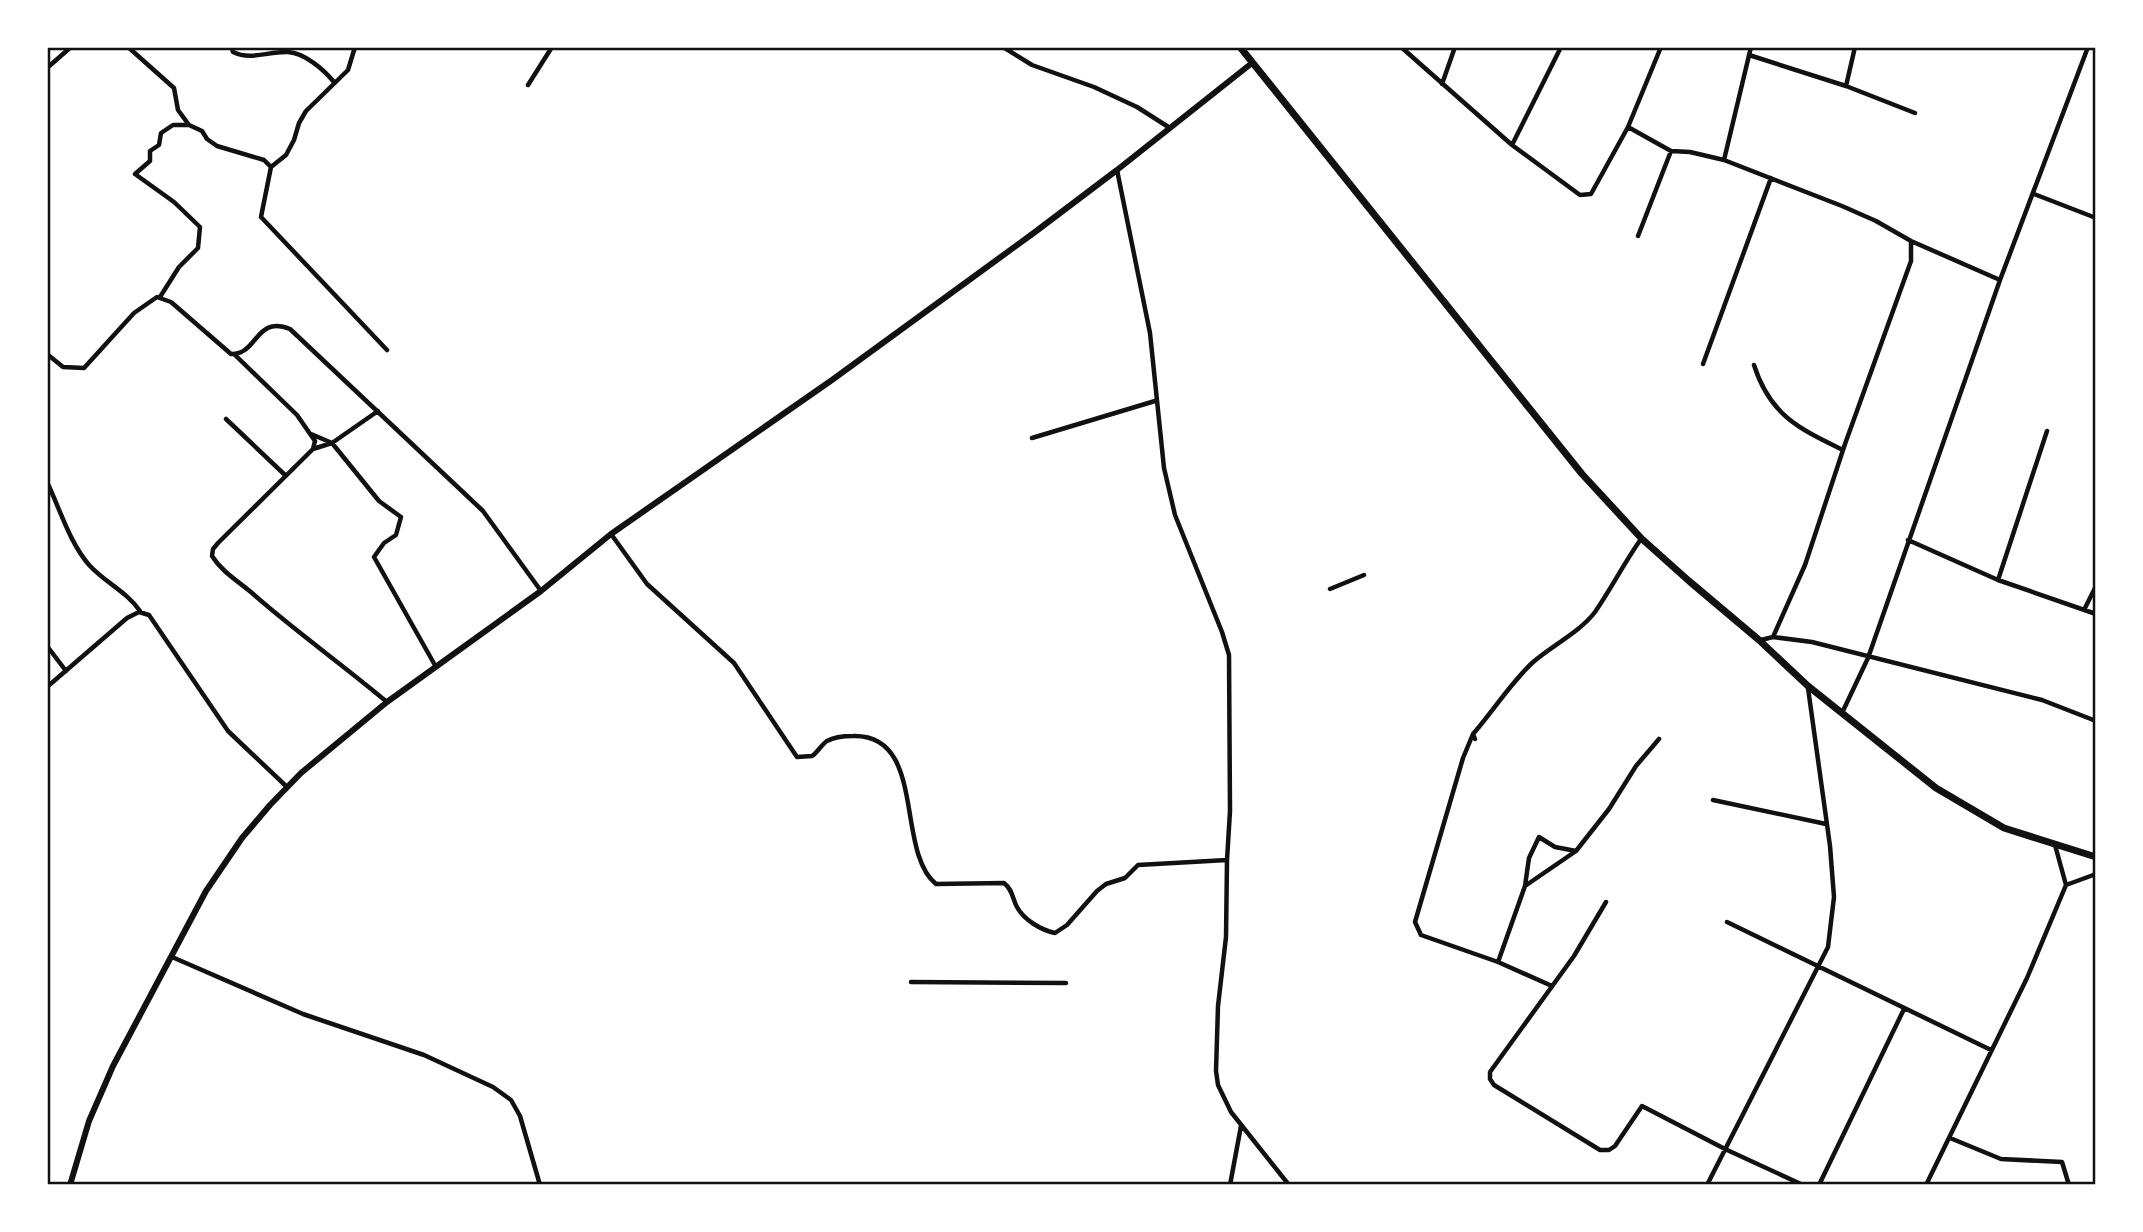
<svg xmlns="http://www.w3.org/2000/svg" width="2143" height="1232" viewBox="0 0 2143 1232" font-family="Spectral,serif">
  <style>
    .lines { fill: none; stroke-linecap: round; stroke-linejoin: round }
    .minor { stroke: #111; stroke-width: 4.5 }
    .tertiary { stroke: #111; stroke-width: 6 }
    .primary { stroke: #111; stroke-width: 7 }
    .neatline { fill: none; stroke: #111; stroke-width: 2.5 }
  </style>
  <rect width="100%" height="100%" fill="#fff"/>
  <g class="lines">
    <!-- minor -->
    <path class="minor" d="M128 47 174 88 178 110 189 125 202 131 207 139 217 146 264 160 271 167 286 155 294 140 299 123 306 111 348 70 355 47
      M231 47 233 52C251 61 269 51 288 52 305 53 324 70 334 82
      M1003 47 1032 65 1094 87 1137 107 1170 128
      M1401 47 1512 145 1580 195 1591 194 1628 127 1671 151 1690 152 1724 160 1842 206 1876 221 1911 241 2000 280
      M1749 55 1846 86 1915 113
      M47 68 71 47
      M1442 84 1455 47
      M528 85 552 47
      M1846 86 1855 47
      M1628 127 1661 47
      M1512 145 1561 47
      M1724 160 1751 47
      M271 167 261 217 387 350
      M1117 170 1150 333 1164 468 1175 515 1222 632 1229 655 1230 811 1227 860 1226 937 1218 1006 1216 1071 1218 1085 1231 1112 1289 1185
      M2034 194 2096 218
      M1638 236 1671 151
      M160 297 179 267 198 248 200 227 174 202 135 174 150 161V151L159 145 161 133 173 125H188
      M47 354 63 367 84 368 134 313 157 297 171 302 231 354C258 355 255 315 290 329L483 511 541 591
      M235 355 297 415 315 441 313 449 218 543 213 549 212 556C222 572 238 581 252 593 295 631 343 665 387 702
      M1703 364 1771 178
      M1754 365C1770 415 1798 428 1843 450
      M226 419 285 475
      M311 434 332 443 379 501 401 517 396 535 384 543 374 557 436 667
      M1032 438 1155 401
      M313 449 332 443 378 411
      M47 482C60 509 70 544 90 566 106 583 127 592 140 611
      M611 534 647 584 734 663 797 757 812 756C818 752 821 745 827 741 834 737 845 736 853 736 927 734 895 851 936 884L1004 883C1013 890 1012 898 1017 907 1024 920 1041 930 1055 933L1067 925 1097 891 1106 884 1125 878 1138 865 1227 860
      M1908 540 1998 580 2096 614
      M1998 580 2047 431
      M1330 589 1364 575
      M2084 610 2096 586
      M1773 637 1812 642 2042 700 2096 721
      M1761 640 1773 637 1805 565 1845 444 1911 261V242
      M47 646 66 671
      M47 687 127 618 139 612 149 615 228 731 286 786
      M1842 713 1868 658 2000 280 2088 47
      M1473 734 1463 758 1415 922 1421 935 1498 962 1552 986
      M1475 739 1473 734C1493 711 1510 684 1532 663 1551 646 1580 632 1595 612 1611 589 1624 563 1641 539
      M1713 800 1826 824
      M2066 885 2096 874
      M1525 886 1529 858 1539 837 1555 847 1576 851
      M1606 902 1574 956 1490 1072V1079L1494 1085 1600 1150H1609L1615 1146 1642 1106 1725 1149 1803 1185
      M1727 922 1991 1050
      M172 957 303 1014 424 1055 493 1087 511 1100 520 1116 540 1185
      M1498 962 1525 886 1576 851 1609 809 1636 766 1659 739
      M911 982 1066 983
      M1950 1138 2001 1159 2062 1162 2069 1185
      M1230 1185 1241 1126
      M1707 1185 1828 947 1834 897 1830 846 1808 688
      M1819 1185 1904 1009
      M1926 1185 2027 978 2066 885 2055 845"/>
    <!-- tertiary -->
    <path class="tertiary" d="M70 1185 89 1121 113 1066 206 891 242 838 270 805 301 773 387 702 541 591 611 534 832 380 1035 232 1117 170 1252 63"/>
    <!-- primary -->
    <path class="primary" d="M1240 47 1582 474 1642 539 1689 581 1759 640 1808 686 1936 788 2004 828 2096 857"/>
  </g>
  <!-- border -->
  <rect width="2143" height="1232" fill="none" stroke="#ffffff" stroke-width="98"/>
  <rect x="49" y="49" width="2045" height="1134" class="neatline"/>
</svg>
